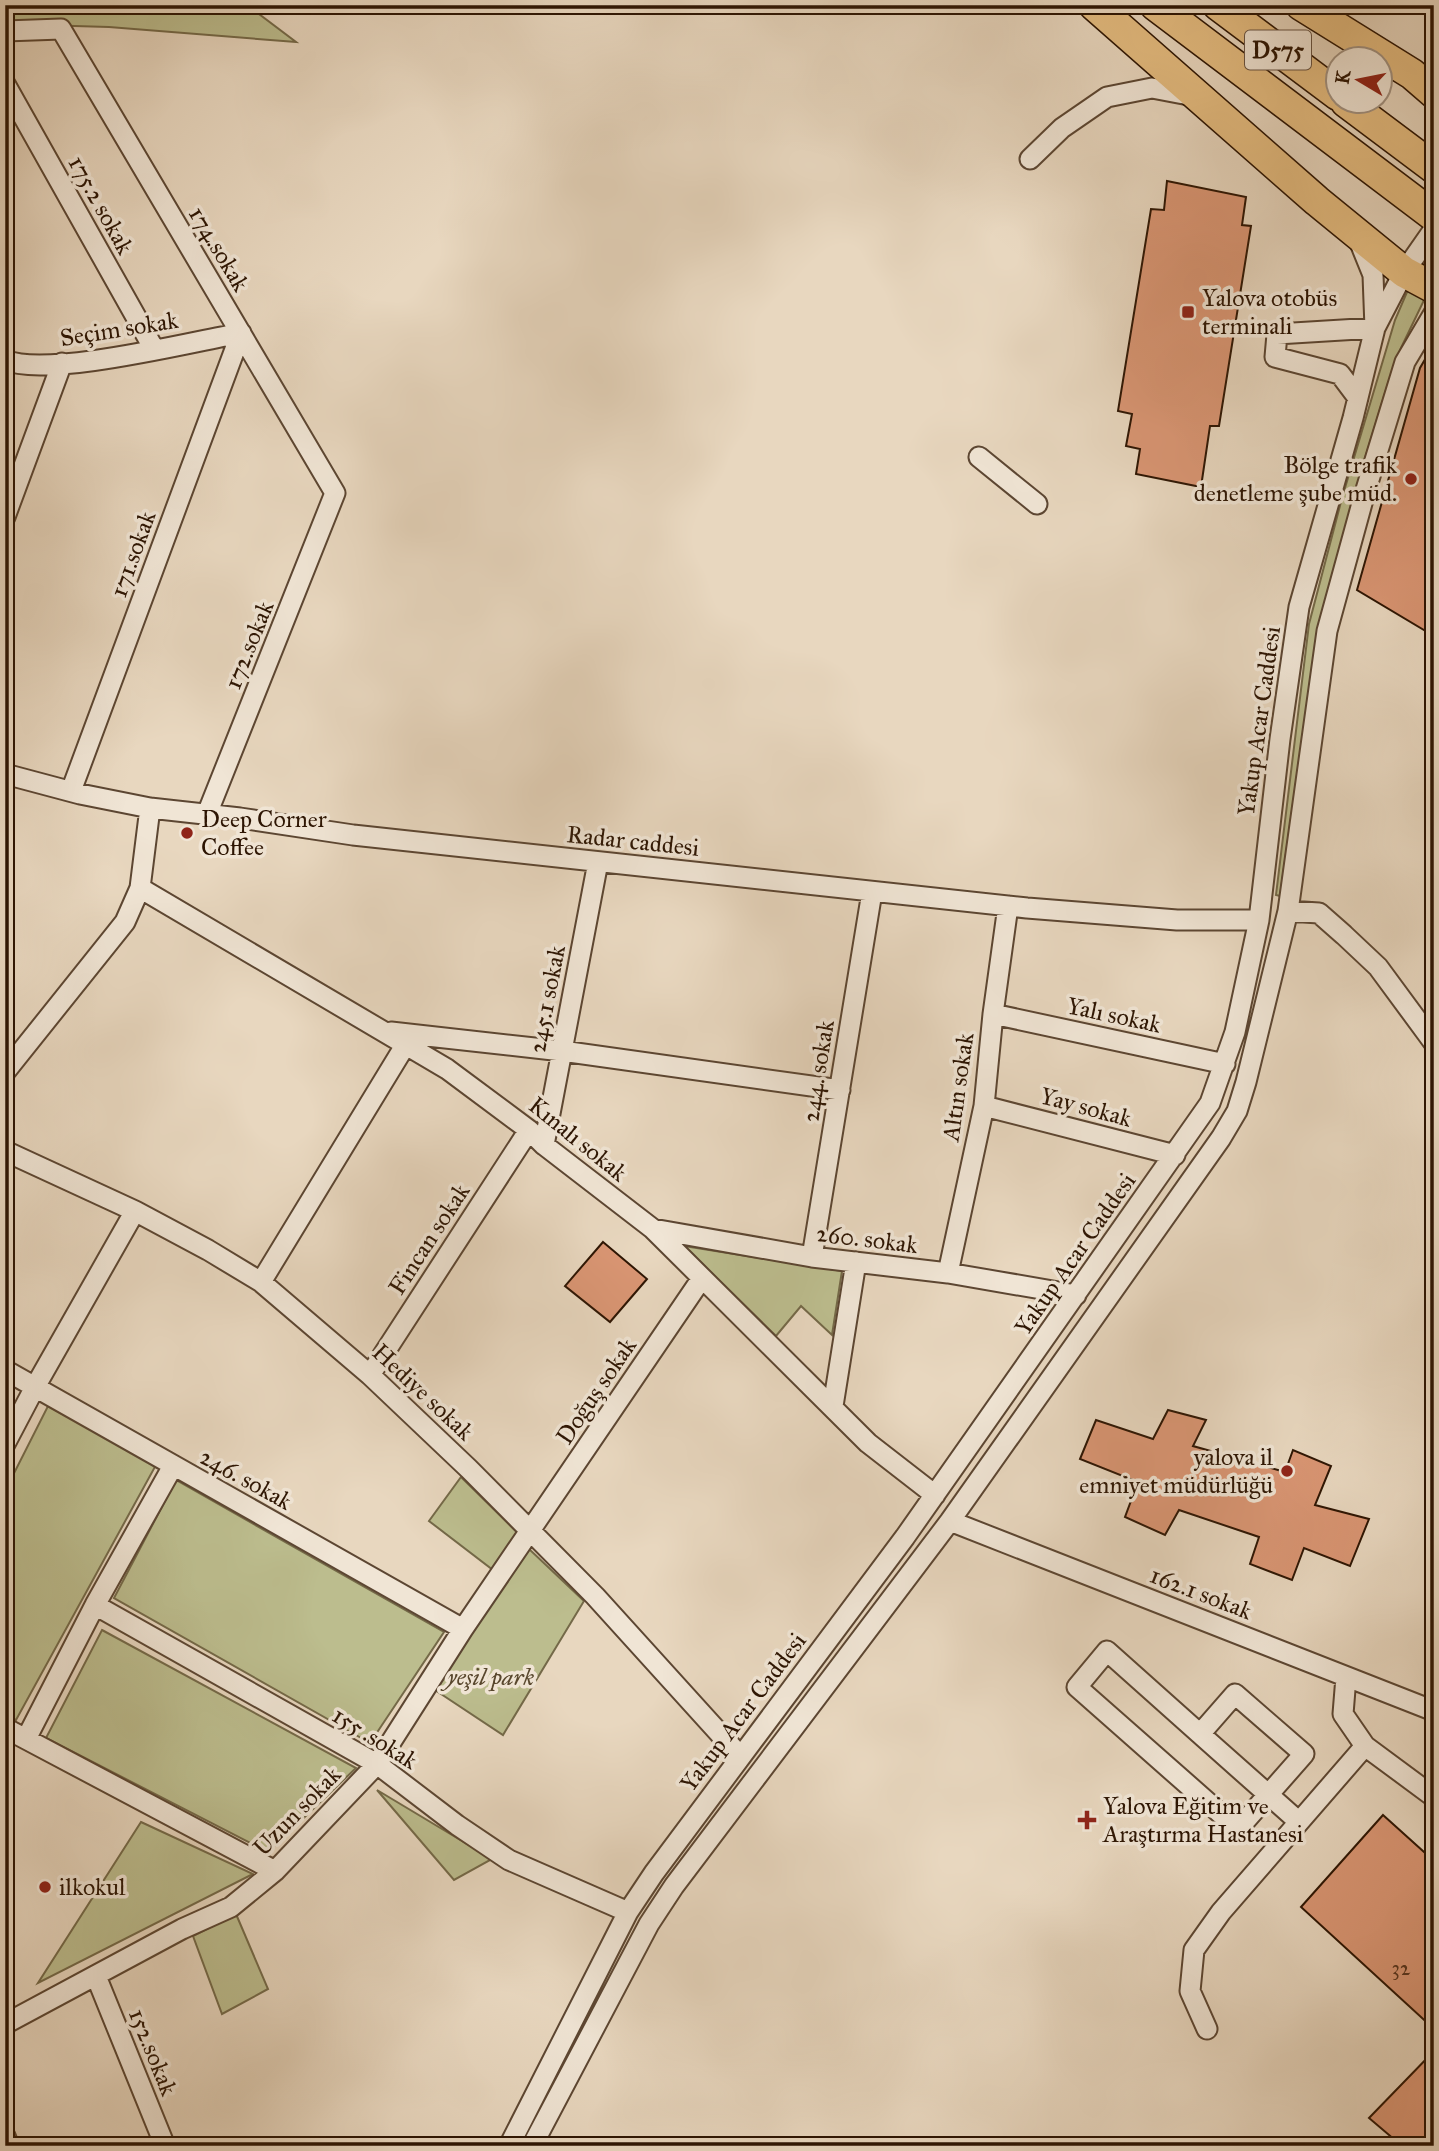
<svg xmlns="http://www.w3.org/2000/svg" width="1439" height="2151" viewBox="0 0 1439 2151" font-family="'IM FELL Great Primer',serif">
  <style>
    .green { fill: #bcbd8e; stroke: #746948; stroke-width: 2 }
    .building { fill: #da9674; stroke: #2d1503; stroke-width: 2 }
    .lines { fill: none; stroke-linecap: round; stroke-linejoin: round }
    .minor-casing { stroke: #5c4632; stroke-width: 23 }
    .highway-casing { stroke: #2d1503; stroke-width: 33 }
    .minor { stroke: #f0e5d5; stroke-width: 19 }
    .highway { stroke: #e4bc80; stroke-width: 30 }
    .poi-dot { fill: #8f2418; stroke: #f0e5d5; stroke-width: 2.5 }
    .labels { text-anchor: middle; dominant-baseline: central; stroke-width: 7; stroke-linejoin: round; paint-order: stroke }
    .number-label { font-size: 21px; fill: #58351f }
    .shield { fill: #f0e5d5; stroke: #685342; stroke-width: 2 }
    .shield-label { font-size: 23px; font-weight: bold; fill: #2d1503 }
    .street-label { font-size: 24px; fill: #2d1503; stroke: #f0e5d5 }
    .poi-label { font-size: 24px; fill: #2d1503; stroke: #f0e5d5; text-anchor: start }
    .park-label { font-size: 24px; font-style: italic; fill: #58472d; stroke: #f0e5d5 }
  </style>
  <rect width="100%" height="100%" fill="#e8d7bf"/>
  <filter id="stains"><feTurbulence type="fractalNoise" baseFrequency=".00286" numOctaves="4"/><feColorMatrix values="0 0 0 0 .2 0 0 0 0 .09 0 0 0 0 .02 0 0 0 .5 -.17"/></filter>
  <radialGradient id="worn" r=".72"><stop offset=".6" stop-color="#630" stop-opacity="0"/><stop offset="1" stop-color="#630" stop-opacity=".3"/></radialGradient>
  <!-- green -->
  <path class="green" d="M5 5H247L296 42 109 27 5 24Z
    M1410 285 1427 294 1401 348 1388 383 1362 468 1316 640 1280 896 1276 895 1309 624 1342 498 1395 320Z
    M684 1246 842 1271 832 1335 801 1306 776 1336Z
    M48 1406 156 1465 16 1720 5 1715V1491Z
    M461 1477 518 1533 493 1570 429 1521Z
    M176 1480 444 1632 370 1743 114 1598Z
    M528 1548 584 1601 503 1735 435 1690Z
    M102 1630 356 1768 268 1852 46 1738Z
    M377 1790 492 1859 454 1880Z
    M141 1822 253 1874 38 1983Z
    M236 1914 268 1989 222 2014 193 1936Z"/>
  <!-- building -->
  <path class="building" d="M1167 181 1246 197 1242 225 1251 226 1219 426H1210L1201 487 1136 474 1140 449 1126 446 1132 414 1118 411 1151 209 1164 210Z
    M1434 344V636L1357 590 1420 368Z
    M603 1242 647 1279 610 1322 565 1286Z
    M1168 1410 1206 1420 1193 1446 1285 1472 1293 1450 1331 1466 1315 1505 1369 1519 1350 1566 1304 1548 1292 1580 1250 1564 1259 1537 1179 1510 1165 1535 1125 1517 1138 1482 1080 1459 1096 1420 1153 1439Z
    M1383 1815 1434 1861V2029L1301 1907Z
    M1434 2051V2146H1402L1369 2118Z"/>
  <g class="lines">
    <!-- minor casing -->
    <g class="minor-casing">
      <path id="minor" d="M5 31 61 29 335 493 207 814
        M5 84 154 349
        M1030 159 1062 128 1107 97 1152 88 1194 96
        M5 360C47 378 191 342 241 333
        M1358 398 1340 374 1275 357 1277 334 1375 328 1373 275 1358 238
        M979 457 1037 504
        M5 517 62 363
        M5 774 80 794 150 808 240 818 353 835 1027 908 1177 920H1259
        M71 791 241 333
        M140 888 447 1069 529 1130 544 1145 653 1229 868 1443 935 1495
        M1288 911 1319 913 1344 935 1378 967 1434 1043
        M993 1014 1225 1064
        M391 1032 562 1051 840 1090
        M5 1072 125 922 140 888 150 808
        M984 1106 1175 1155
        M544 1145 598 862
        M5 1151 135 1211 208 1250 261 1282 370 1375 469 1469 595 1596 740 1756
        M653 1229 812 1257 948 1273 1076 1295
        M812 1257 872 892
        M948 1273 984 1106 993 1014 1008 906
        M261 1282 406 1044
        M5 1370 463 1629
        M370 1375 529 1130
        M833 1406 856 1262
        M5 1444 35 1387 135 1211
        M950 1521 1434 1711
        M95 1605 377 1764 457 1825 509 1860 628 1912
        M1107 1651 1200 1734 1235 1694 1304 1754 1238 1829 1077 1687Z
        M1346 1677 1343 1714 1365 1746 1434 1797
        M5 1728 275 1871
        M1200 1734 1298 1821
        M26 1739 95 1605 173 1466
        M96 1976 165 2146
        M5 2024 182 1929 231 1907 275 1871 377 1764 463 1629 702 1278
        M1207 2029 1190 1991 1194 1950 1221 1912 1365 1746
        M5 2136 9 2146
        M509 2146 628 1912 654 1873 905 1537 1210 1103 1235 1032 1259 920 1280 739 1299 607 1353 418 1375 328 1404 272 1434 229
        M532 2146 649 1924 674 1886 950 1521 1221 1138 1237 1111 1246 1082 1288 911 1327 631 1364 496 1405 362 1434 313"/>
    </g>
    <!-- highway casing -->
    <g class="highway-casing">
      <path id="highway" d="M1094 5 1317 201 1404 272 1434 288
        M1155 5 1434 216
        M1218 5 1338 95
        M1301 5 1412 74 1434 93
        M1346 102 1434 168"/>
    </g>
    <!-- minor -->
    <use href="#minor" class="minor"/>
    <!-- highway -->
    <use href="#highway" class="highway"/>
  </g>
  <!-- markers -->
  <g class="poi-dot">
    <rect x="1181" y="305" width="14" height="14" rx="3.5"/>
    <circle cx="1411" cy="479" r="7"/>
    <circle cx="187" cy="833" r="7"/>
    <circle cx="1287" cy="1471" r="7"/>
    <path d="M1083.5 1809.5h7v7h7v7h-7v7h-7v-7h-7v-7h7z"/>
    <circle cx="45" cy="1887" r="7"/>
  </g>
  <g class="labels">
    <!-- number labels -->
    <g class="number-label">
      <text x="1401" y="1968">32</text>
    </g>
    <!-- shield labels -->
    <rect class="shield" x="1245" y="30.5" width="66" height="39" rx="5"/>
    <g class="shield-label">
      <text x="1278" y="50">D575</text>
    </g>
    <!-- street labels -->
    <g class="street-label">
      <text transform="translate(101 205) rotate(61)">175.2 sokak</text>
      <text transform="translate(219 249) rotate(59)">174.sokak</text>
      <text transform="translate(119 329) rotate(-9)">Seçim sokak</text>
      <text transform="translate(133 554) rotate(-70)">171.sokak</text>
      <text transform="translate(249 645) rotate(-68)">172.sokak</text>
      <text transform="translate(1259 721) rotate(-82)">Yakup Acar Caddesi</text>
      <text transform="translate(633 841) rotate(6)">Radar caddesi</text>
      <text transform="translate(547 999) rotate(-79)">245.1 sokak</text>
      <text transform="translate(1114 1015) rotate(12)">Yalı sokak</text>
      <text transform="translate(818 1071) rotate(-81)">244. sokak</text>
      <text transform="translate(958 1087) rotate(-82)">Altın sokak</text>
      <text transform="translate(1086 1107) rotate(15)">Yay sokak</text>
      <text transform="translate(578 1139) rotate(39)">Kınalı sokak</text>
      <text transform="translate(429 1239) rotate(-57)">Fincan sokak</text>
      <text transform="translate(867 1239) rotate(7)">260. sokak</text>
      <text transform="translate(1075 1254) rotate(-55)">Yakup Acar Caddesi</text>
      <text transform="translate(596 1391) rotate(-56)">Doğuş sokak</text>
      <text transform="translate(423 1392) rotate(43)">Hediye sokak</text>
      <text transform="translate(246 1479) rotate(29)">246. sokak</text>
      <text transform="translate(1201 1593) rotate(21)">162.1 sokak</text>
      <text transform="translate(743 1712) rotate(-53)">Yakup Acar Caddesi</text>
      <text transform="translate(375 1738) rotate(32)">155 .sokak</text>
      <text transform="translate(297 1811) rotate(-46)">Uzun sokak</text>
      <text transform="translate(153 2052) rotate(68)">152.sokak</text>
    </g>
    <!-- poi labels -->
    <g class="poi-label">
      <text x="1202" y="298">Yalova otobüs<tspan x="1202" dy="28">terminali</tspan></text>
      <text x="1397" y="465" text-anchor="end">Bölge trafik<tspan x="1397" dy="28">denetleme şube müd.</tspan></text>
      <text x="201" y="819">Deep Corner<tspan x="201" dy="28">Coffee</tspan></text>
      <text x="1273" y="1457" text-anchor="end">yalova il<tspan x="1273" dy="28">emniyet müdürlüğü</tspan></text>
      <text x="1103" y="1806">Yalova Eğitim ve<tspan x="1103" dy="28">Araştırma Hastanesi</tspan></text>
      <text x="59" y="1887">ilkokul</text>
    </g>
    <!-- park labels -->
    <g class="park-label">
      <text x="491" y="1677">yeşil park</text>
    </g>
  </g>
  <!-- margin -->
  <rect width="1439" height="2151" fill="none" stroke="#e8d7bf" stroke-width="28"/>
  <rect x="7" y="7" width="1425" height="2137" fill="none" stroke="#2d1503" stroke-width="3.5"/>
  <rect x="14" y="14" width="1411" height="2123" fill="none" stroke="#2d1503" stroke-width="2"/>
  <!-- north arrow -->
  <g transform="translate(1359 80) rotate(280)"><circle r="33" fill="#f0e5d5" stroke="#a29281" stroke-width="2"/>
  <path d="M0-5L12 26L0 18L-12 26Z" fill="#8f2418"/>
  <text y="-10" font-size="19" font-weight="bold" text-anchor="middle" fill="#2d1503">K</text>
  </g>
  <rect width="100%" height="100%" filter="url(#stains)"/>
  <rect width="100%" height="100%" fill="url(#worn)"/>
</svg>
